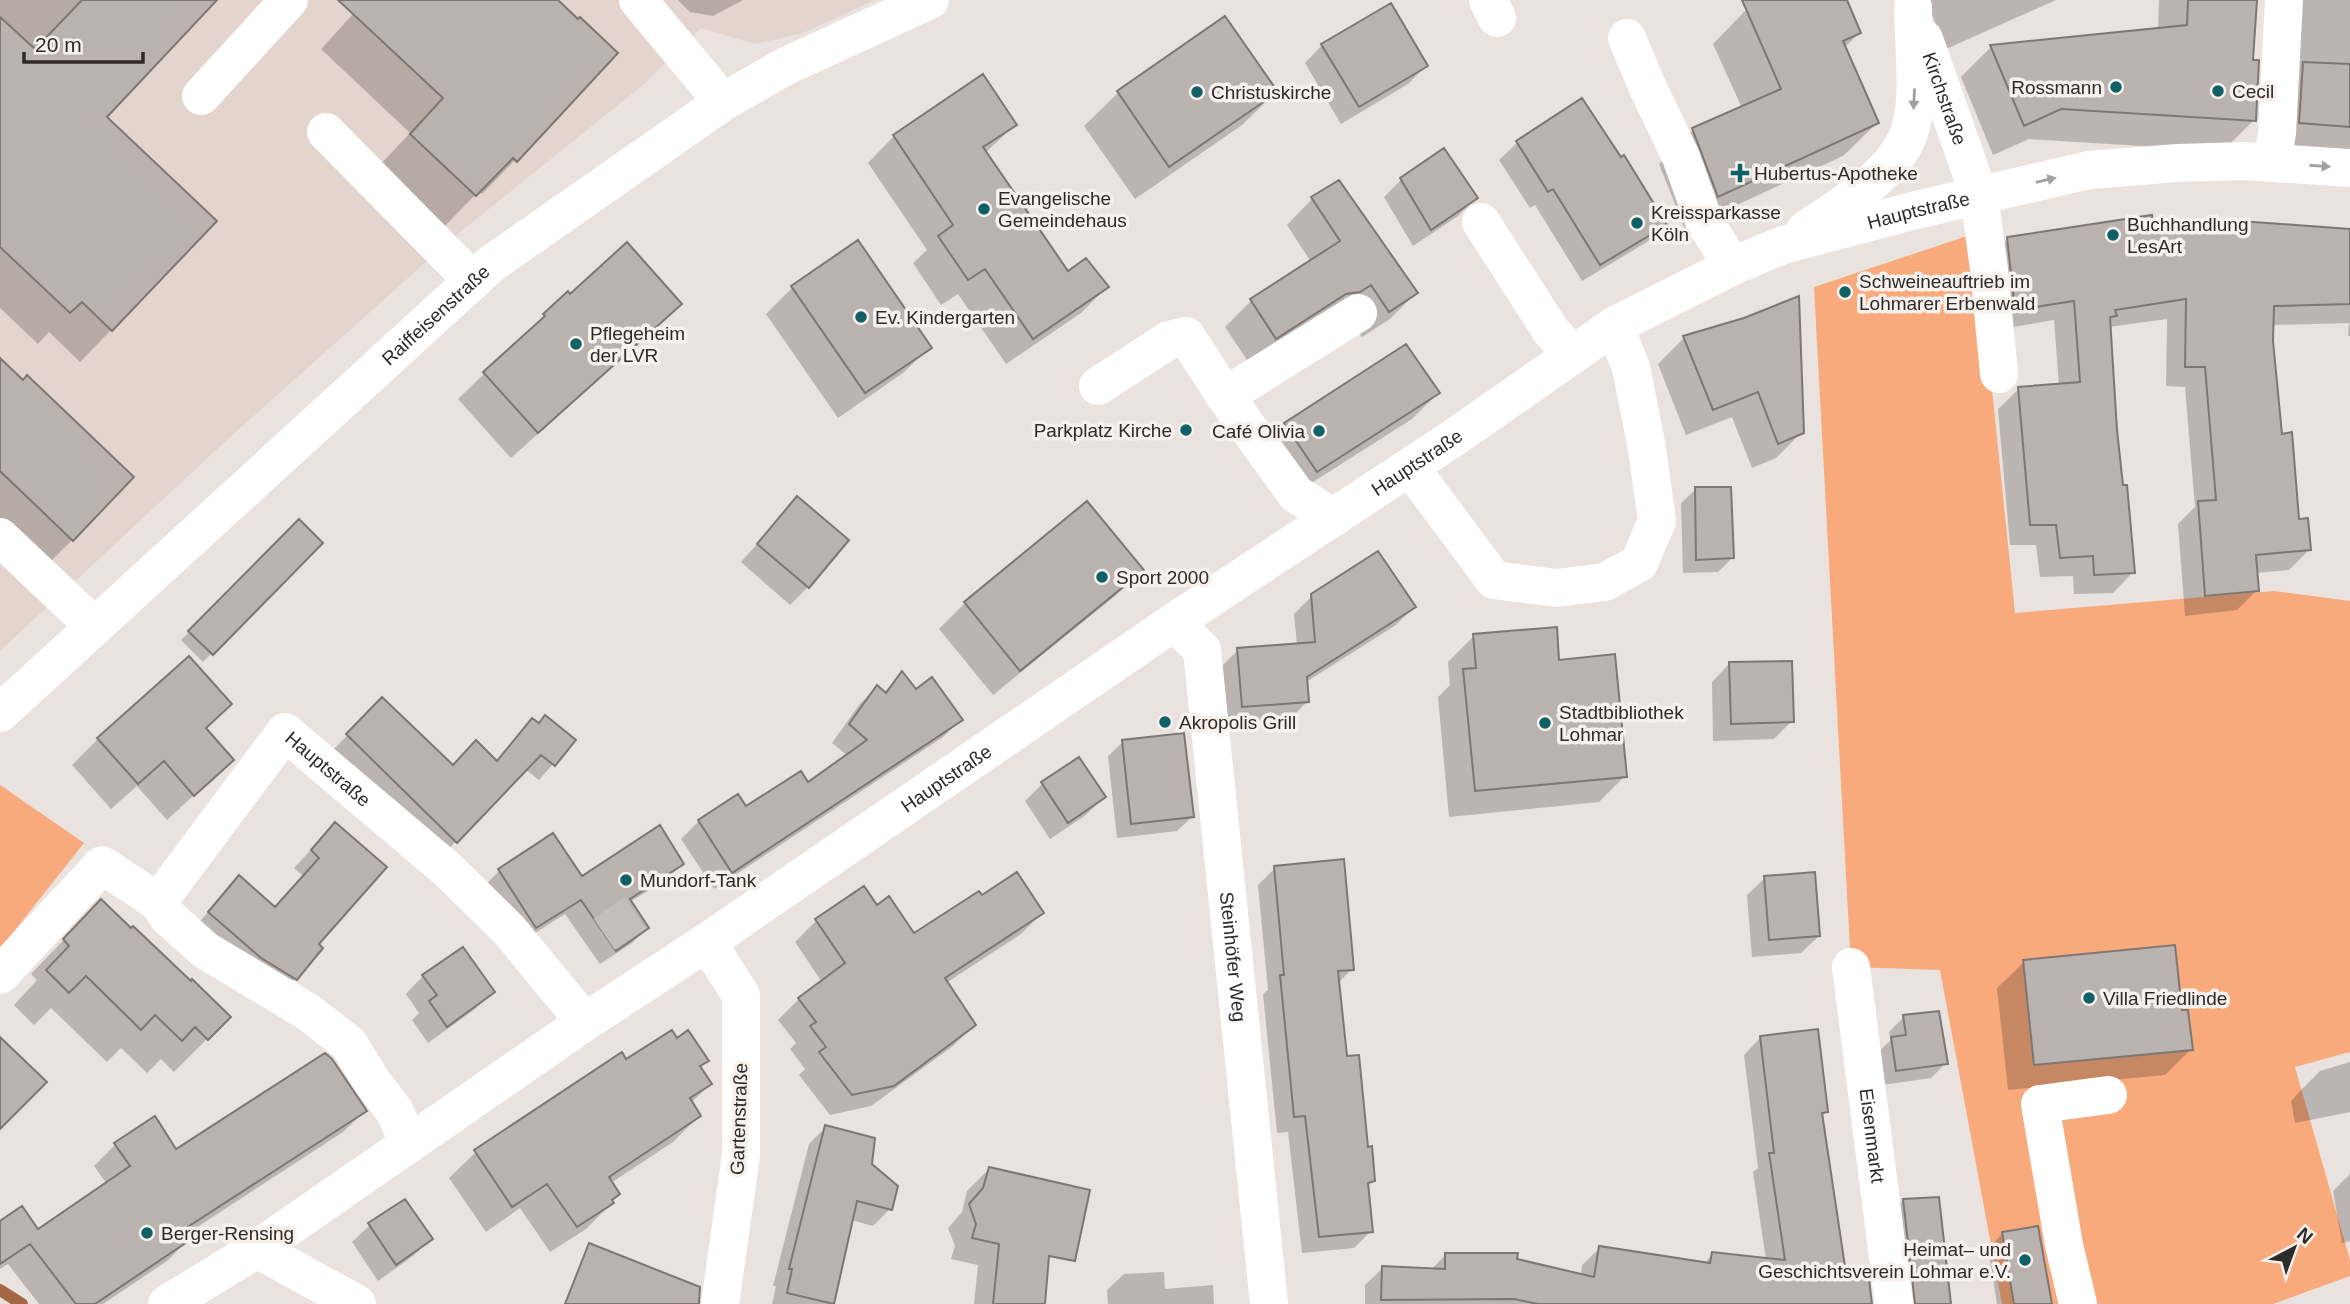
<svg xmlns="http://www.w3.org/2000/svg" width="2350" height="1304" viewBox="0 0 2350 1304" font-family="Helvetica,sans-serif">
  <style>
    .built { fill: #e3d5cd }
    .green { fill: #f8aa7c }
    .shadow { fill: #0003 }
    .lines { fill: none; stroke-linecap: round; stroke-linejoin: round }
    .stream { stroke: #a56741; stroke-width: 12 }
    .building { fill: #b9b2af; stroke: #7d7774; stroke-width: 2 }
    .minor-tunnel { stroke: #c3bdbb; stroke-width: 38; stroke-dasharray: 38 19; stroke-linecap: butt }
    .minor { stroke: #fff; stroke-width: 38 }
    .major { stroke: #fff; stroke-width: 38 }
    .oneway { fill: #a0a09f }
    .poi-dot { fill: #106166; stroke: #f7f0ec; stroke-width: 2.5 }
    .labels { text-anchor: middle; dominant-baseline: central; stroke-width: 7; stroke-linejoin: round; paint-order: stroke }
    .poi-label { font-size: 19px; fill: #2d2b29; stroke: #f7f0ec; text-anchor: start }
    .street-label { font-size: 19px; fill: #2d2b29; stroke: #f7f0ec }
  </style>
  <rect width="100%" height="100%" fill="#e9e2df"/>
  <!-- built -->
  <path class="built" d="M0 0H875L803 33 755 44 701 28 643 85 454 237 229 438 0 651Z"/>
  <!-- green -->
  <path class="green" d="M1976 233 2015 613 2274 591 2350 601V1052L2295 1067 2350 1260V1276L2273 1304H2002L1940 970 1851 967 1814 287Z
    M0 785 84 843 0 949Z"/>
  <!-- shadow -->
  <path class="shadow" d="M0 0H214L104 117 111 330 80 362 49 332 38 344 0 308Z
    M366 0H555L515 160 482 194 479 191 442 229 377 168 410 133 321 49Z
    M678 0H743L713 16 690 12Z
    M1771 0H1845L1859 33 1844 48 1877 123 1843 156 1685 229 1659 164 1693 130 1742 108 1713 44 1746 10Z
    M1926 0H2056L1946 49Z
    M2159 0H2255L2251 61 2254 120 2223 151 2029 139 1993 155 1961 77 1991 47 2158 30Z
    M2287 0H2350V160L2271 154Z
    M1225 19 1276 92 1242 125 1135 199 1084 126 1118 93Z
    M1322 45 1426 66 1408 84 1341 124 1305 63Z
    M982 76 1015 125 985 153 1067 273 1107 287 1081 313 1006 364 958 294 941 305 913 263 927 250 868 163 894 136Z
    M1582 100 1664 225 1647 242 1582 281 1535 205 1530 208 1499 160 1517 143Z
    M1402 179 1476 198 1458 216 1413 246 1384 197Z
    M1313 198 1416 293 1390 319 1362 337 1344 310 1249 363 1225 327 1251 301 1311 262 1287 225Z
    M2151 223 2350 230V336H2348L2349 323 2272 325 2280 436 2297 521 2309 550 2289 570 2256 573 2257 590 2237 610 2185 616 2178 524 2195 507 2185 387 2166 386 2167 319 2109 327 2115 430 2133 572 2113 593 2074 594 2073 576 2040 577 2036 545H2010L1998 409 2019 389 2059 386 2054 320 1995 330 1987 259 2008 239Z
    M792 288 930 347 903 373 838 418 766 314Z
    M680 304 654 330 511 458 458 399 545 315Z
    M1745 319 1802 432 1776 458 1752 468 1732 417 1686 435 1658 364 1684 338Z
    M0 361 72 540 40 572 0 534Z
    M1438 393 1412 419 1291 496 1259 451 1285 425Z
    M1696 489 1732 558 1718 572 1683 573 1681 503Z
    M797 499 808 587 790 605 741 562Z
    M299 522 320 543 203 662 181 640Z
    M1141 570 1115 596 993 695 939 629 965 603Z
    M1312 596 1414 607 1396 625 1306 682 1307 702 1290 719 1225 724 1220 668 1238 650 1297 645 1294 614Z
    M1474 636 1558 662 1625 776 1599 802 1449 817 1438 697 1450 685 1448 662Z
    M189 659 230 704 205 729 232 760 167 820 137 786 111 809 72 765 98 739Z
    M1729 664 1792 721 1774 739 1713 741 1712 682Z
    M902 674 915 691 960 720 943 737 714 889 681 839 699 821 745 809 808 785 848 756 832 743 859 705 877 687 883 693Z
    M382 700 453 767 496 762 532 720 574 740 539 780 525 769 441 857 333 750Z
    M1123 742 1192 817 1177 831 1117 838 1108 756Z
    M1042 784 1104 797 1086 815 1050 839 1025 801Z
    M335 824 316 944 295 978 278 996 191 931 239 878 274 908 303 876 294 868Z
    M553 835 581 879 682 864 667 879 630 902 647 928 632 943 600 964 565 914 521 942 484 886 499 871Z
    M1275 868 1352 969 1338 983 1345 1058 1373 1181 1366 1187 1371 1231 1354 1248 1302 1253 1288 1132 1277 1133 1263 994 1268 990 1258 885Z
    M1765 878 1819 936 1801 953 1752 957 1747 895Z
    M981 898 1042 913 1021 934 946 983 974 1025 953 1046 871 1106 830 1115 799 1075 805 1069 790 1049 796 1043 778 1020 799 999 822 982 795 942 816 921 876 907 914 936Z
    M101 901 207 1039 174 1072 161 1059 147 1073 121 1048 107 1062 51 1008 34 1025 14 1005 37 980 31 974Z
    M2024 962 2180 1012 2191 1049 2165 1075 2008 1090 1997 988Z
    M423 976 493 991 475 1009 428 1043 412 1020 419 1013 406 994Z
    M1904 1017 1946 1063 1931 1078 1882 1085 1877 1053 1891 1040 1889 1032Z
    M1761 1037 1826 1112 1821 1117 1848 1304H1365V1285L1383 1268 1431 1270 1446 1254 1516 1261 1581 1276 1582 1265 1600 1248 1704 1264 1713 1254 1766 1260 1753 1172 1758 1168 1744 1055Z
    M676 1040 707 1061 700 1069 710 1084 691 1103 699 1116 673 1142 611 1183 618 1194 611 1201 612 1203 586 1229 550 1252 520 1208 486 1232 449 1178 476 1152 626 1061Z
    M2350 1062V1112L2295 1123 2291 1101 2302 1089 2320 1071Z
    M365 1111 343 1132 185 1235 188 1240 167 1261 103 1304H39L8 1264 0 1269V1223L37 1231 107 1184 94 1166 116 1144 176 1151Z
    M826 1127 870 1165 890 1209 873 1226 851 1220 833 1304H772L776 1286H773L809 1144Z
    M989 1169 1044 1304H974L978 1265 951 1259 955 1246 948 1228 962 1212 967 1191Z
    M2350 1174V1241L2342 1243 2333 1191Z
    M1903 1200 1926 1268 1892 1271 1886 1218Z
    M370 1225 431 1239 413 1256 378 1281 352 1242Z
    M2002 1234 2051 1304H1997L1988 1249Z
    M1164 1272 1165 1289 1213 1285 1214 1304H1108L1107 1290 1124 1274Z"/>
  <g class="lines">
    <!-- stream -->
    <path class="stream" d="M0 1290 22 1304"/>
  </g>
  <!-- building -->
  <path class="building" d="M82 0H217L107 117 217 221 112 331 82 302 70 313 0 247V17L35 49Z
    M338 0H558L578 19 580 17 618 53 517 162 513 158 476 196 410 134 443 98Z
    M1742 0H1847L1861 33 1843 41 1879 123 1718 197 1692 128 1781 89Z
    M2188 0H2257L2253 60H2259L2256 121 2061 109 2024 126 1990 45 2187 25Z
    M1391 3 1428 66 1359 107 1321 44Z
    M1225 16 1278 92 1169 167 1117 91Z
    M2303 62 2350 64V127L2299 123Z
    M983 74 1017 125 983 147 1068 271 1086 258 1109 287 1033 339 985 269 968 280 938 236 953 225 893 135Z
    M1582 98 1621 157 1624 155 1667 225 1600 265 1553 189 1548 192 1516 141Z
    M1444 148 1478 198 1431 230 1400 178Z
    M1339 180 1418 293 1389 312 1371 285 1360 292 1346 294 1276 339 1250 299 1340 241 1311 197Z
    M2152 215 2153 221H2240L2350 229V304L2274 306 2273 341 2282 434 2292 432 2299 519 2308 518 2311 550 2256 555 2259 591 2205 596 2198 501 2216 500 2205 367H2185L2186 299 2115 310 2117 316 2110 317 2117 430 2123 485H2127L2135 573 2094 575 2093 556 2060 558 2056 525H2030L2018 387 2080 382 2074 301 2015 310 2007 237Z
    M858 240 932 348 865 393 791 286Z
    M627 242 682 304 538 433 483 372 545 316 543 314 568 291 570 294Z
    M1799 296 1804 433 1778 444 1758 392 1713 410 1683 336 1744 318Z
    M1406 344 1440 393 1317 472 1284 423Z
    M0 358 23 380 27 375 134 477 73 541 0 471Z
    M1695 487H1731L1734 558 1696 560Z
    M797 496 849 540 809 588 757 544Z
    M1087 501 1144 570 1020 671 964 602Z
    M299 519 323 543 213 655 188 631Z
    M1378 551 1416 607 1307 677 1309 702 1242 707 1237 648 1315 642 1311 594Z
    M1557 627 1559 660 1615 654 1627 777 1475 791 1463 669 1476 668 1473 634Z
    M189 656 232 704 206 728 234 760 194 796 164 761 138 784 97 738Z
    M1792 661 1794 722 1731 724 1729 662Z
    M902 671 916 689 932 677 963 720 732 873 698 820 738 794 746 806 801 771 808 782 867 740 849 724 877 685 886 693Z
    M382 697 453 765 476 740 497 761 532 718 539 723 545 715 576 740 555 766 541 755 457 843 346 734Z
    M1184 733 1194 817 1131 824 1122 740Z
    M1079 757 1106 797 1068 823 1041 782Z
    M335 822 387 867 319 944 323 948 297 980 261 958 208 912 239 875 275 907 319 858 311 850Z
    M660 825 684 864 630 899 649 928 616 951 581 900 536 928 498 869 553 833 582 876Z
    M1344 859 1354 970 1338 971 1347 1056 1359 1055 1368 1147 1372 1146 1375 1181 1368 1183 1373 1232 1319 1237 1305 1116 1294 1117 1280 975H1284L1274 866Z
    M1017 872 1044 913 945 978 976 1025 894 1086 852 1095 819 1052 826 1047 810 1026 816 1022 798 998 845 963 815 919 864 886 877 905 889 896 914 933 979 891 982 895Z
    M1815 872 1820 936 1769 940 1764 876Z
    M101 899 131 928 133 926 191 981 192 979 231 1017 208 1040 195 1027 182 1041 155 1015 141 1030 86 976 69 993 46 970 69 946 63 939Z
    M2175 945 2182 1010H2188L2193 1050 2034 1065 2023 960Z
    M463 947 495 992 447 1027 429 1001 437 995 422 975Z
    M1939 1011 1948 1064 1896 1071 1891 1037 1906 1035 1903 1015Z
    M1818 1029 1828 1112 1822 1113 1846 1273 1868 1271 1872 1304H1538L1514 1299 1381 1300 1382 1266 1445 1269V1253H1518L1517 1259 1594 1277 1599 1246 1710 1263 1712 1252 1785 1260 1769 1153H1774L1760 1036Z
    M672 1030 677 1038 688 1030 709 1061 700 1066 712 1084 690 1098 701 1116 609 1177 620 1194 612 1200 614 1203 577 1227 547 1184 512 1207 474 1150 622 1052 626 1059Z
    M0 1037 47 1082 0 1129Z
    M325 1053 332 1059 367 1111 183 1230 190 1240 95 1304H76L30 1244 0 1264V1221L22 1206 38 1229 130 1166 114 1143 155 1116 176 1149Z
    M825 1125 875 1138 872 1164 898 1186 892 1210 857 1201 834 1304 787 1293 792 1269H789Z
    M989 1167 1090 1190 1075 1261 1049 1256 1045 1304H993L999 1244 972 1238 976 1224 969 1204 983 1188Z
    M1939 1197 1951 1304H1915L1903 1199Z
    M405 1199 433 1239 396 1265 368 1223Z
    M2038 1226 2052 1304H2014L2002 1232Z
    M589 1243 700 1287 699 1304H565Z"/>
  <g class="lines">
    <!-- minor-tunnel -->
    <path class="minor-tunnel" d="M604 934 638 911"/>
    <!-- minor -->
    <g class="minor">
      <path d="M638 0 723 102"/>
      <path d="M1488 0 1497 18"/>
      <path d="M1627 38 1647 86 1681 157 1704 221 1733 266"/>
      <path d="M201 96 289 0"/>
      <path d="M326 132 473 281"/>
      <path d="M2272 163 2277 133 2284 0"/>
      <path d="M1979 195 1989 269 1999 374"/>
      <path d="M1481 222 1551 331 1573 355"/>
      <path d="M1098 386 1169 340 1186 336 1225 396 1296 494 1333 518"/>
      <path d="M1225 396 1358 313"/>
      <path d="M1410 467 1494 580 1557 588 1605 582 1639 563 1657 521 1647 449 1631 367 1614 326"/>
      <path d="M0 537 94 626"/>
      <path id="s1" d="M1174 622 1202 650 1269 1304"/>
      <path id="s2" d="M0 713 491 264 723 102 786 66 930 0"/>
      <path d="M158 902 168 917 205 950 308 1012 349 1044 371 1080 395 1112 409 1144"/>
      <path d="M707 942 741 995V1155L720 1304"/>
      <path id="s3" d="M1851 967 1894 1304"/>
      <path id="s4" d="M0 975 102 865 158 902 285 732 448 870 509 930 585 1022"/>
      <path d="M257 1249 357 1304"/>
      <path d="M2078 1304 2064 1245 2040 1104 2108 1095"/>
    </g>
    <!-- major -->
    <g class="major">
      <path id="s5" d="M1924 39 1979 195"/>
      <path d="M1805 230C1842 205 1900 172 1911 126 1920 93 1913 42 1913 7"/>
      <path id="s6" d="M167 1304 257 1249 585 1022 707 942 1174 622 1452 439 1614 326 1733 266 1783 245 1916 210 2089 170 2178 163 2243 161 2350 168"/>
    </g>
  </g>
  <!-- one-way arrows -->
  <defs><path id="oneway-solid" d="M-6-.8H1V-3.2L6.5 0L1 3.2V.8H-6Z" transform="scale(1.75)"/></defs>
  <g class="oneway">
    <use href="#oneway-solid" transform="translate(1914 99) rotate(93)"/>
    <use href="#oneway-solid" transform="translate(2320 166) rotate(4)"/>
    <use href="#oneway-solid" transform="translate(2046 180) rotate(-13)"/>
  </g>
  <!-- markers -->
  <g class="poi-dot">
    <circle cx="2116" cy="87" r="7"/>
    <circle cx="2218" cy="91" r="7"/>
    <circle cx="1197" cy="92" r="7"/>
    <path d="M1736.5 162.5h7v7h7v7h-7v7h-7v-7h-7v-7h7z"/>
    <circle cx="984" cy="209" r="7"/>
    <circle cx="1637" cy="223" r="7"/>
    <circle cx="2113" cy="235" r="7"/>
    <circle cx="1845" cy="292" r="7"/>
    <circle cx="861" cy="317" r="7"/>
    <circle cx="576" cy="344" r="7"/>
    <circle cx="1186" cy="430" r="7"/>
    <circle cx="1319" cy="431" r="7"/>
    <circle cx="1102" cy="577" r="7"/>
    <circle cx="1165" cy="722" r="7"/>
    <circle cx="1545" cy="723" r="7"/>
    <circle cx="626" cy="880" r="7"/>
    <circle cx="2089" cy="998" r="7"/>
    <circle cx="147" cy="1233" r="7"/>
    <circle cx="2025" cy="1260" r="7"/>
  </g>
  <g class="labels">
    <!-- poi labels -->
    <g class="poi-label">
      <text x="2102" y="87" text-anchor="end">Rossmann</text>
      <text x="2232" y="91">Cecil</text>
      <text x="1211" y="92">Christuskirche</text>
      <text x="1754" y="173">Hubertus-Apotheke</text>
      <text x="998" y="198">Evangelische<tspan x="998" dy="22">Gemeindehaus</tspan></text>
      <text x="1651" y="212">Kreissparkasse<tspan x="1651" dy="22">Köln</tspan></text>
      <text x="2127" y="224">Buchhandlung<tspan x="2127" dy="22">LesArt</tspan></text>
      <text x="1859" y="281">Schweineauftrieb im<tspan x="1859" dy="22">Lohmarer Erbenwald</tspan></text>
      <text x="875" y="317">Ev. Kindergarten</text>
      <text x="590" y="333">Pflegeheim<tspan x="590" dy="22">der LVR</tspan></text>
      <text x="1172" y="430" text-anchor="end">Parkplatz Kirche</text>
      <text x="1305" y="431" text-anchor="end">Café Olivia</text>
      <text x="1116" y="577">Sport 2000</text>
      <text x="1559" y="712">Stadtbibliothek<tspan x="1559" dy="22">Lohmar</tspan></text>
      <text x="1179" y="722">Akropolis Grill</text>
      <text x="640" y="880">Mundorf-Tank</text>
      <text x="2103" y="998">Villa Friedlinde</text>
      <text x="161" y="1233">Berger-Rensing</text>
      <text x="2011" y="1249" text-anchor="end">Heimat– und<tspan x="2011" dy="22">Geschichtsverein Lohmar e.V.</tspan></text>
    </g>
    <!-- street labels -->
    <g class="street-label">
      <text stroke="none"><textPath href="#s5" startOffset="63">Kirchstraße</textPath></text>
      <text stroke="none"><textPath href="#s6" startOffset="2074">Hauptstraße</textPath></text>
      <text stroke="none"><textPath href="#s2" startOffset="590">Raiffeisenstraße</textPath></text>
      <text stroke="none"><textPath href="#s6" startOffset="1507">Hauptstraße</textPath></text>
      <text stroke="none"><textPath href="#s4" startOffset="486">Hauptstraße</textPath></text>
      <text stroke="none"><textPath href="#s6" startOffset="940">Hauptstraße</textPath></text>
      <text stroke="none"><textPath href="#s1" startOffset="348">Steinhöfer Weg</textPath></text>
      <text transform="translate(739 1119) rotate(-88)">Gartenstraße</text>
      <text stroke="none"><textPath href="#s3" startOffset="170">Eisenmarkt</textPath></text>
    </g>
  </g>
  <!-- north arrow -->
  <g transform="translate(2294 1248) rotate(41)" stroke="#f7f0ec" stroke-width="5" paint-order="stroke">
  <path d="M0-5L12 26L0 18L-12 26Z" fill="#2d2b29"/>
  <text y="-10" font-size="19" font-weight="bold" text-anchor="middle" fill="#2d2b29">N</text>
  </g>
  <!-- scale -->
  <path d="M24 52v10h119v-10" fill="none" stroke="#2d2b29" stroke-width="3.5"/>
  <text x="35" y="52" font-size="21" fill="#2d2b29" stroke="#f7f0ec" stroke-width="5" paint-order="stroke">20 m</text>
</svg>
